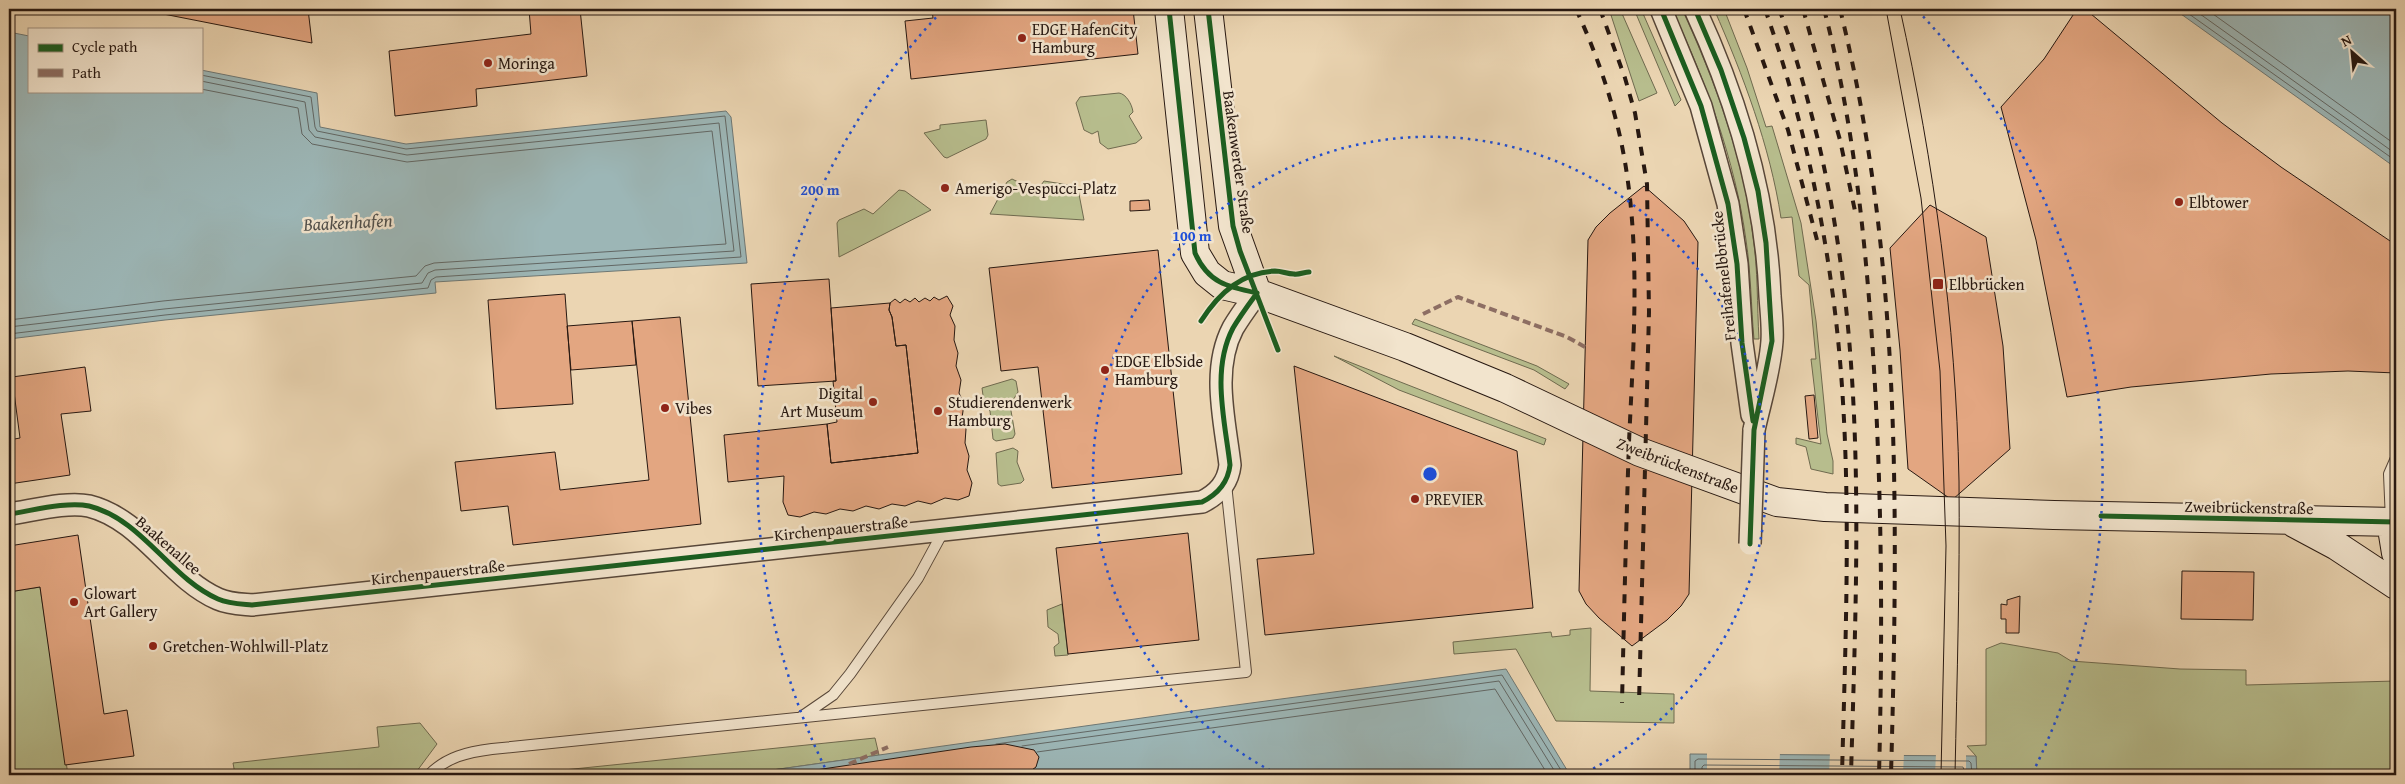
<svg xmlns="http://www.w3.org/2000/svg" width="2405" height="784" viewBox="0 0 2405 784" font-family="'Gentium Book Plus',serif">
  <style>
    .green { fill: #b7bd8d; stroke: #6f6a4f }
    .water { fill: #9cb6b6; stroke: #6d7774 }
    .pier { fill: #ebd5b2 }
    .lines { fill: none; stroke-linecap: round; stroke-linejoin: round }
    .shore { stroke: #626764; stroke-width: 1 }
    .building { fill: #e3a681; stroke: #271811 }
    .lane-casing { stroke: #584739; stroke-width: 12 }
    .street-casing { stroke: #584739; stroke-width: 24 }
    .secondary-casing { stroke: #271811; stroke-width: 30 }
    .lane { stroke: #f2e4cd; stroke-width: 10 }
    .street { stroke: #f2e4cd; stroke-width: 21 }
    .secondary { stroke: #f2e4cd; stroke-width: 28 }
    .tram { stroke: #271811; stroke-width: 1 }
    .rail { stroke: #271811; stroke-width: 4; stroke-dasharray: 9 9; stroke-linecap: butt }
    .street-bridge-casing { stroke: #584739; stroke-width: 24; stroke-linecap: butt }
    .street-bridge { stroke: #f2e4cd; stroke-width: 21 }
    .quiet { stroke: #8d6e63; stroke-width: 4; stroke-dasharray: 8 4; stroke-linecap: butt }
    .cycleway-casing { stroke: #f2e4cd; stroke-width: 8 }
    .cycleway { stroke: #1b5e20; stroke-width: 5 }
    .ring { fill: none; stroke: #1d4ed8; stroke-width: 2.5; stroke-dasharray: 2.5 5 }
    .poi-dot { fill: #8f2418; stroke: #f2e4cd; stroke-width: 2 }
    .labels { text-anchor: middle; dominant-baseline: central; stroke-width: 5; stroke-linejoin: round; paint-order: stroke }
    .poi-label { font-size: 16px; fill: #271811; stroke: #f2e4cd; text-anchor: start }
    .street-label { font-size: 16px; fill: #271811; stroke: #f2e4cd }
    .water-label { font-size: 18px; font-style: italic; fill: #504f4b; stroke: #f2e4cd }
    .centre { fill: #1d4ed8; stroke: #f2e4cd; stroke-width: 2.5 }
    .ring-label { font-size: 15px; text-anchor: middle; font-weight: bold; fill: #1d4ed8; stroke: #f2e4cd; stroke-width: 5; stroke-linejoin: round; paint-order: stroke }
  </style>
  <rect width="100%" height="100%" fill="#ebd5b2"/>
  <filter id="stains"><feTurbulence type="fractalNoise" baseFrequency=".004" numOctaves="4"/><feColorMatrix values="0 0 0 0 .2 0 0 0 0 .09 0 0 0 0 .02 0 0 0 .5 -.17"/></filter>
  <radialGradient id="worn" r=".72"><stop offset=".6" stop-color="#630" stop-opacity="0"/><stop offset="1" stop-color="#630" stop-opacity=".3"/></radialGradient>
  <!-- green -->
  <path class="green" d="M1609 9H1620L1657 93 1639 101Z
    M1634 9H1641L1681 100 1675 106Z
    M1672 9H1682C1715 81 1743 157 1753 236 1758 270 1757 305 1759 339H1754C1751 306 1751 273 1746 240 1735 160 1706 82 1672 9Z
    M1714 9H1724L1747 68 1766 127 1772 126 1801 223 1816 321 1827 434 1833 461V474L1811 469 1806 447 1796 444V438L1821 444 1811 359H1816L1809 285 1799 276 1792 217 1781 218C1770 146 1743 75 1714 9Z
    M1119 93C1126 94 1132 104 1133 112L1129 116 1142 138 1136 143 1108 149 1100 143 1098 131 1092 134 1084 130 1076 103 1080 97Z
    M986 120 988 135 986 139 947 158 944 157 924 133 940 129V125Z
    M1012 179 1037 191 1044 181 1075 186 1078 189 1084 220 990 214 1007 182Z
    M899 190 905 191 931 210 839 257 837 223 839 220 864 209 873 214Z
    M1415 319 1537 366 1569 384 1565 389 1534 370 1412 324Z
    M1334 356 1546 439 1544 445 1399 390Z
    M1012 379 1016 381 1018 392 1010 405 1015 434 1013 438 996 441 993 439 990 411 984 403 982 388Z
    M1013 448 1018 451 1017 462 1024 480 1021 483 1001 486 998 484 996 453Z
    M40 587 68 775H9V592Z
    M1062 604 1068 655 1055 656 1054 647 1059 643 1058 634 1048 627 1047 610Z
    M1591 628 1590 691 1674 694V723L1556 721 1516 649 1454 654 1453 642 1551 632 1552 637 1570 635V630Z
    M2001 643 2058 653 2071 661 2180 669 2246 670V685L2396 681V775H2012L1976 773V756L1967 746 1986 745V649Z
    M420 723 437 744 414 775 235 774 233 763 379 747 377 727Z
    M875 738 879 755 737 775H515Z"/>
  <!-- water -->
  <path class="water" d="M2174 9H2396V168Z
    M9 32 29 36V91H201V70L317 93 320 127 406 144 726 111 731 117 747 263 435 282 436 293 165 320 9 339Z
    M1506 669 1570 775H737L1206 709Z
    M1690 754 1976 756 1977 773 2012 775H1690Z"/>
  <!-- pier -->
  <path class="pier" d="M1707 752H1780L1779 775H1707Z
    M1830 752 1904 753 1903 775H1829Z
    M1936 753H1966V775H1935Z"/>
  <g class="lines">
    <!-- shore -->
    <path class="shore" d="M2182 9 2396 161
      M2193 9 2396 154
      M2206 9 2396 145
      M9 320 163 301 416 276 425 266 434 263 726 244 712 131 407 162 312 144 302 134 298 108 201 89
      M9 327 164 309 422 283 428 273 435 270 734 251 719 123 407 155 315 137 309 130 305 102 201 81
      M9 334 165 315 428 288 431 280 436 277 741 257 725 116 406 149 317 131 315 127 311 97 201 75
      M996 744 1502 675 1564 775
      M1022 746 1499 681 1557 775
      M1037 752 1495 689 1548 775
      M1695 775V761L1698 759 1969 761 1971 763 1972 775
      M1702 775V767L1704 765 1963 767 1966 775
      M1709 775 1712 773 1957 775"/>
  </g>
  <!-- building -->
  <path class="building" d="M138 9H308L312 43 260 33Z
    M529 9H580L587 76 476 89 477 106 395 116 389 51 531 34Z
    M932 9H1133L1138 54 911 79 905 21 933 18Z
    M2077 9H2085L2222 123 2281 167 2396 245V373L2348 371 2271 374 2131 387 2067 397 2036 240 2001 107 2044 59Z
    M1644 186 1684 221 1698 242 1689 594 1681 606 1667 620 1632 646 1599 618 1586 604 1579 591 1588 240 1596 227 1610 213Z
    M1149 200 1150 210 1130 211V201Z
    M1930 205 1986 237 2003 346 2010 449 1952 500 1908 469 1900 350 1890 248Z
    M1158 250 1182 474 1052 488 1038 367 1001 371 989 268Z
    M829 279 836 381 758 386 751 284Z
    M565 294 573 404 496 409 488 300Z
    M947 296 953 306 950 315 955 326 954 340 958 353 956 366 961 380 959 393 964 404 962 418 966 429 965 443 969 456 967 470 972 483 969 496 958 500 945 498 931 504 918 501 905 506 892 504 879 509 866 506 853 511 840 509 826 514 814 512 800 517 788 515 783 502 784 476 728 482 724 435 827 424 831 463 918 453 906 345 896 346 892 317 889 310 890 303 895 299 900 303 905 299 910 302 915 298 919 302 925 298 930 301 934 297 939 300Z
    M890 303 889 310 892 317 896 346 906 345 918 453 831 463 827 424 837 422 833 381H836L831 308Z
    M680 317 701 524 513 545 508 506 461 511 455 462 555 452 560 490 649 480 632 321Z
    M632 321 636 365 571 370 567 326Z
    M1294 366 1517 451 1533 608 1265 635 1257 559 1314 554Z
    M85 367 91 411 61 414 70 475 9 484V440L20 438 12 377Z
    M1814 395 1818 438 1809 439 1805 396Z
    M1188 533 1199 640 1068 654 1056 548Z
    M78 535 104 714 127 710 134 756 65 765 40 587 9 592V546Z
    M2182 571 2254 572 2253 620 2181 619Z
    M2020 596 2019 633H2006V619H2001V604L2007 605V600Z
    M1005 744 1034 750 1039 757 1036 767 1025 775H782L971 747Z"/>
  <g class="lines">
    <!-- lane casing -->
    <g class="lane-casing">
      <path id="lane" d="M2391 521 2389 474 2396 458
        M801 717 833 695 850 674 918 578 944 530
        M429 775C446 757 468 752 492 749L1246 672 1226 484"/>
    </g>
    <!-- street casing -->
    <g class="street-casing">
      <path id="street" d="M1661 9 1701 106 1728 204 1737 264 1742 343 1752 415
        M1695 9C1737 100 1766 195 1770 296 1771 311 1773 327 1772 341 1770 371 1760 402 1754 430
        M9 514C31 511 67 501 89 506 142 519 170 578 218 599 229 604 241 604 252 605L1202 502C1218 494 1228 483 1230 465 1225 421 1211 370 1233 328 1240 316 1249 304 1257 293"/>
    </g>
    <!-- secondary casing -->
    <g class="secondary-casing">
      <path id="secondary" d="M1169 9 1195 253 1207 273 1222 285 1257 293 1405 347 1505 388 1640 452 1777 502 1825 507 2054 515 2396 522
        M1208 9 1233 226 1257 293
        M2391 522 2396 553
        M2294 523 2337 546 2396 585"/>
    </g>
    <!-- lane -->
    <use href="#lane" class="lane"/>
    <!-- street -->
    <use href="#street" class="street"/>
    <!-- secondary -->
    <use href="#secondary" class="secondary"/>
    <!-- tram -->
    <path class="tram" d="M1886 9 1921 198 1940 371 1946 546 1941 775
      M1900 9C1934 163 1956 323 1959 481 1960 579 1957 677 1955 775"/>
    <!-- rail -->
    <path class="rail" d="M1576 9C1600 61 1619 118 1627 175 1640 263 1633 354 1629 442 1626 529 1624 616 1622 703
      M1600 9 1625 78 1635 113 1647 184 1649 312 1639 703
      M1744 9 1788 130 1817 240
      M1765 9C1797 100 1819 193 1832 289 1854 446 1846 617 1842 775
      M1779 9C1795 50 1806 93 1817 136 1868 349 1857 558 1851 775
      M1803 9 1840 140 1855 211
      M1824 9C1850 108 1862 209 1870 311 1882 466 1883 620 1879 775
      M1840 9C1902 259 1898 519 1891 775"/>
    <!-- street-bridge casing -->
    <g class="street-bridge-casing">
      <path id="street-bridge" d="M1750 544 1754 430"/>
    </g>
    <!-- street-bridge -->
    <use href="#street-bridge" class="street-bridge"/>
    <!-- quiet -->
    <path class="quiet" d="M1423 314 1458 297 1567 337 1585 347
      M849 764 888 747"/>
    <!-- cycleway casing -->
    <g class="cycleway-casing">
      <path id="cycleway" d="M1169 9 1195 253C1208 283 1228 287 1257 293
        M1208 9 1233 226 1240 251 1278 350
        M1661 9 1701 106 1728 204 1737 264 1742 343 1753 421
        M1695 9 1721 70 1744 138 1758 191 1766 243 1772 341 1754 430 1750 544
        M1201 321C1218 294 1241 272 1275 271 1282 271 1287 274 1294 274 1298 275 1305 272 1309 272
        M9 514C31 511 67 501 89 506 142 519 170 578 218 599 229 604 241 604 252 605L1202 502C1218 494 1228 483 1230 465 1225 421 1211 370 1233 328 1240 316 1249 304 1257 293
        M2101 516 2396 522"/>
    </g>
    <!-- cycleway -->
    <use href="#cycleway" class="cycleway"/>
  </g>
  <!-- distance rings -->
  <g class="ring">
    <path d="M1277 774A337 337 0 1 1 1583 774"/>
    <path d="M828 774A673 673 0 0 1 942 11M1918 11A673 673 0 0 1 2032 774"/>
  </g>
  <!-- markers -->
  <g class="poi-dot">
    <circle cx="1022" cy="38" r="5"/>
    <circle cx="488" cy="63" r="5"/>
    <circle cx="945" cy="188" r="5"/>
    <circle cx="2179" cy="202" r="5"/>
    <rect x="1932" y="278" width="12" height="12" rx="2.5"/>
    <circle cx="1105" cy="370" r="5"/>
    <circle cx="873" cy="402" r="5"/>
    <circle cx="665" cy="408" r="5"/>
    <circle cx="938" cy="411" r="5"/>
    <circle cx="1415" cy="499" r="5"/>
    <circle cx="74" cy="602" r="5"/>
    <circle cx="153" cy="646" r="5"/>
  </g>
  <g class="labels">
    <!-- poi labels -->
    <g class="poi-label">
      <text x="1032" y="29">EDGE HafenCity<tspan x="1032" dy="18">Hamburg</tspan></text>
      <text x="498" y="63">Moringa</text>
      <text x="955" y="188">Amerigo-Vespucci-Platz</text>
      <text x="2189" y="202">Elbtower</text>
      <text x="1949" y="284">Elbbrücken</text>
      <text x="1115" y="361">EDGE ElbSide<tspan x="1115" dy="18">Hamburg</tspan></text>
      <text x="863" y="393" text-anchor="end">Digital<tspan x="863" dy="18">Art Museum</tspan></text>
      <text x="948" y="402">Studierendenwerk<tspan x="948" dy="18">Hamburg</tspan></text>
      <text x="675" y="408">Vibes</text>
      <text x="1425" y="499">PREVIER</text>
      <text x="84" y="593">Glowart<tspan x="84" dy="18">Art Gallery</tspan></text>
      <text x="163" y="646">Gretchen-Wohlwill-Platz</text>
    </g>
    <!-- street labels -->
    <g class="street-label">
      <text transform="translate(1239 162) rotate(82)">Baakenwerder Straße</text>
      <text transform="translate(1723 276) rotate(-96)">Freihafenelbbrücke</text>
      <text transform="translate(1678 465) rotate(21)">Zweibrückenstraße</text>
      <text transform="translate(2249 507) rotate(1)">Zweibrückenstraße</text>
      <text transform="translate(841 528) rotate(-6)">Kirchenpauerstraße</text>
      <text transform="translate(169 545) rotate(41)">Baakenallee</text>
      <text transform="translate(438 572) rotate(-6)">Kirchenpauerstraße</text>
    </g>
    <!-- water labels -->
    <g class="water-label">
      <text transform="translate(348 222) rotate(-3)">Baakenhafen</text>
    </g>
  </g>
  <circle cx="1430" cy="474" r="8" class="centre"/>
  <g class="ring-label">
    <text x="820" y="195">200 m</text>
    <text x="1192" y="241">100 m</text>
  </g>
  <!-- margin -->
  <rect width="2405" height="784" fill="none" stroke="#ebd5b2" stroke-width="30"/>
  <rect x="10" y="10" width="2385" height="764" fill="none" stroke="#271811" stroke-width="2.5"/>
  <rect x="15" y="15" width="2375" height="754" fill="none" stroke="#271811"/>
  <!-- legend -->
  <rect x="28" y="28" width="175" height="65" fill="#f2e4cd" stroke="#a19282"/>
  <rect x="38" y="44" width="25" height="8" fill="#1b5e20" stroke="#a19282"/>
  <text x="72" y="52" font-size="15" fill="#271811">Cycle path</text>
  <rect x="38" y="69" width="25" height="8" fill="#8d6e63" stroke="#a19282"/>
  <text x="72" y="78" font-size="15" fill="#271811">Path</text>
  <!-- north arrow -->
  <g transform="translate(2352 52) rotate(333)" stroke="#f2e4cd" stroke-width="4" paint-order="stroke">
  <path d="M0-4L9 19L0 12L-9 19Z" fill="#271811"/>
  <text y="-8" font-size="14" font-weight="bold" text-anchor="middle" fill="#271811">N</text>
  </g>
  <rect width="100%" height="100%" filter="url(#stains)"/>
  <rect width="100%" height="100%" fill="url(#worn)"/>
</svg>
